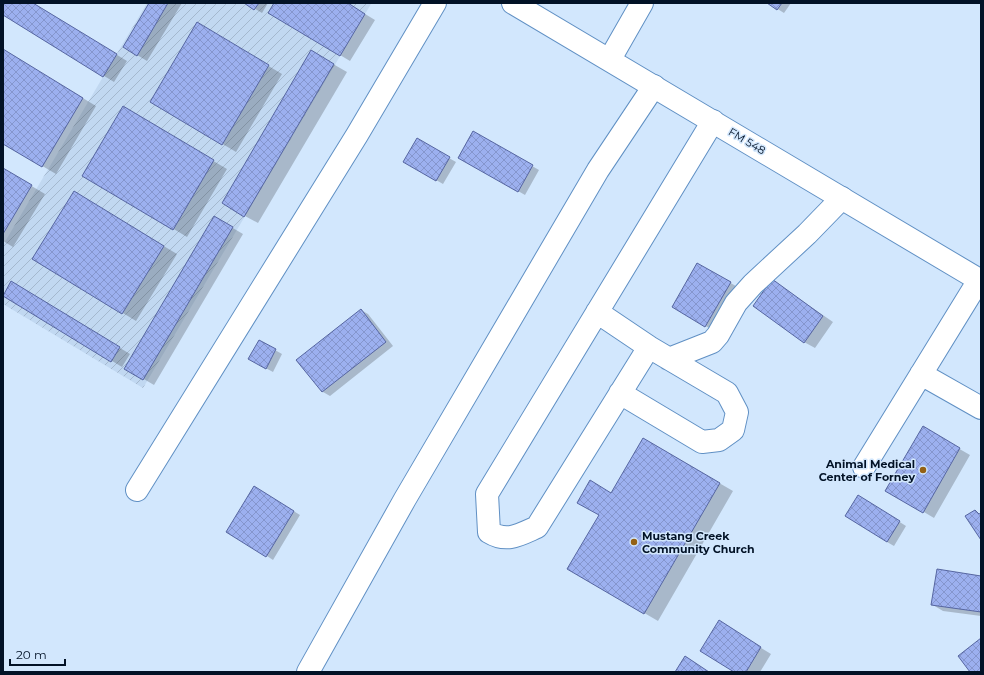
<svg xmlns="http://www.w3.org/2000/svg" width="984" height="675" viewBox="0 0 984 675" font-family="Montserrat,sans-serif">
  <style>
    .industrial { fill: url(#industrial-furrows) }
    .shadow { fill: #0003 }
    .building { fill: url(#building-cross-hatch); stroke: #5666a1 }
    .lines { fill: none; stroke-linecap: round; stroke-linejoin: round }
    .minor-casing { stroke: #6090c4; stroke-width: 24 }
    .major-casing { stroke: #6090c4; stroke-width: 24 }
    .minor { stroke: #fff; stroke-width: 22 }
    .major { stroke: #fff; stroke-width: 22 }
    .poi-dot { fill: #946114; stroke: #d2e7fd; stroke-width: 1.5 }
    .labels { text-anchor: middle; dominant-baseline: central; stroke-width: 3; stroke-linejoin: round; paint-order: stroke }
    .street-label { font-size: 11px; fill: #021226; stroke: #d2e7fd }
    .poi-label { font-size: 11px; font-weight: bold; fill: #021226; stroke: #d2e7fd; text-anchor: end }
  </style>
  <defs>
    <pattern id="industrial-furrows" width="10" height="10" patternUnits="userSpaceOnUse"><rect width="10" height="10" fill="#c1d8f1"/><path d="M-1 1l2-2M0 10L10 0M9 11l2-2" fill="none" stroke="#a4b8ce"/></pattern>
    <pattern id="building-cross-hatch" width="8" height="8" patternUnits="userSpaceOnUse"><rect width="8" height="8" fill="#9cb0ef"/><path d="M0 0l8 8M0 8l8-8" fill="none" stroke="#8596cd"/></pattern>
  </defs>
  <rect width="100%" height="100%" fill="#d2e7fd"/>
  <!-- industrial -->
  <path class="industrial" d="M147 3H369L371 4 143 388 3 304V245Z"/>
  <!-- shadow -->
  <path class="shadow" d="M3 3H32L127 61 114 82 3 14Z
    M150 3H182L147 61 124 47Z
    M245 3H268L262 13Z
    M275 3H347L375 20 350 61 340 55Z
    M768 3H791L784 13Z
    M197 23 282 74 236 152 151 101Z
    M3 50 96 106 56 174 3 143Z
    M312 52 347 72 258 223 245 216Z
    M123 108 227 169 187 237 84 175Z
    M473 132 539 170 525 195 459 157Z
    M417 140 456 162 443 184 405 162Z
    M3 169 45 194 13 247 3 241Z
    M87 200 177 254 136 321 34 259Z
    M214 217 243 234 154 385 125 368Z
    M698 264 741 289 716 332 673 307Z
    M11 282 130 354 122 367 4 295Z
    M782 287 833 322 815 348 804 342Z
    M361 310 368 314 393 346 330 396 323 392 298 360Z
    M259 341 282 354 273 372 249 359Z
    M923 428 970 455 934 518 887 490Z
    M643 439 733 491 658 621 569 569Z
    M261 491 300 515 273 560 267 556Z
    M865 500 906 526 894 546 887 542Z
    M981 577V616L943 611 933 605Z
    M729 628 771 654 760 672H736Z"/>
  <!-- building -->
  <path class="building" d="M3 3H33L117 54 103 77 3 15Z
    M149 3H168L137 56 123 47Z
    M244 3H259L254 10Z
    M274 3H348L365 14 340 56 268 13Z
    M767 3H782L777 10Z
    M197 22 269 65 222 145 150 102Z
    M3 49 83 98 42 167 3 144Z
    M311 50 334 64 244 217 222 203Z
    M123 106 214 160 173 230 82 176Z
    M473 131 533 165 518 192 458 158Z
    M417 138 450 157 436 181 403 162Z
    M3 168 32 185 3 234Z
    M74 191 164 246 122 314 32 259Z
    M214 216 233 227 143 380 124 369Z
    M697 263 731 282 705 327 672 307Z
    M772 279 823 316 804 343 753 306Z
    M11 281 120 347 111 362 3 296Z
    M361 309 386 342 322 392 296 360Z
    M259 340 276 349 266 369 248 359Z
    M923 426 960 448 923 513 885 491Z
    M643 438 720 483 644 614 567 569 599 515 577 503 590 480 611 493Z
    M254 486 294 511 266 557 226 532Z
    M858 495 900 521 887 542 845 516Z
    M975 510 979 514 981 513V540L965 516Z
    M937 569 981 576V612L931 605Z
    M719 620 761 647 746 672H734L700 651Z
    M981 638V672H970L958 656Z
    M685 656 709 672H675Z"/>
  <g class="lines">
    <!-- minor casing -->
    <g class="minor-casing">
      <path id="minor" d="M610 59 642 3
        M597 312 649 347 537 527C519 535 507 543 489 532L487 494 713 121
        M669 359 712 342 718 335 736 303 753 284 807 234 842 198
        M921 374 981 408
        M620 393 702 442 719 440 733 430 737 412 727 393 649 347
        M864 467 979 280
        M137 490 357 135 435 3
        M308 672 405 499 598 170 654 86"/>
    </g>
    <!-- major casing -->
    <g class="major-casing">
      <path id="major" d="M513 3 981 281"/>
    </g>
    <!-- minor -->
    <use href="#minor" class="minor"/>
    <!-- major -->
    <use href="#major" class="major"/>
  </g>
  <!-- markers -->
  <g class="poi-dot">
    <circle cx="923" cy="470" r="4"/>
    <circle cx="634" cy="542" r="4"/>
  </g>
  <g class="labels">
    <!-- street labels -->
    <g class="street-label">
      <text transform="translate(747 141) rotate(31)">FM 548</text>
    </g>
    <!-- poi labels -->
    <g class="poi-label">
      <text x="915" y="464">Animal Medical<tspan x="915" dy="13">Center of Forney</tspan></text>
      <text x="642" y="536" text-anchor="start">Mustang Creek<tspan x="642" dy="13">Community Church</tspan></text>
    </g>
  </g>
  <!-- border -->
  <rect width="984" height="675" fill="none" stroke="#021226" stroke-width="8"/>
  <!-- scale -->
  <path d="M10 659v6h55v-6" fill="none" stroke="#021226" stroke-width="2"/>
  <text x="16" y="659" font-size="12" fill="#021226" stroke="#d2e7fd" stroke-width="3" paint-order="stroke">20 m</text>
</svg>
